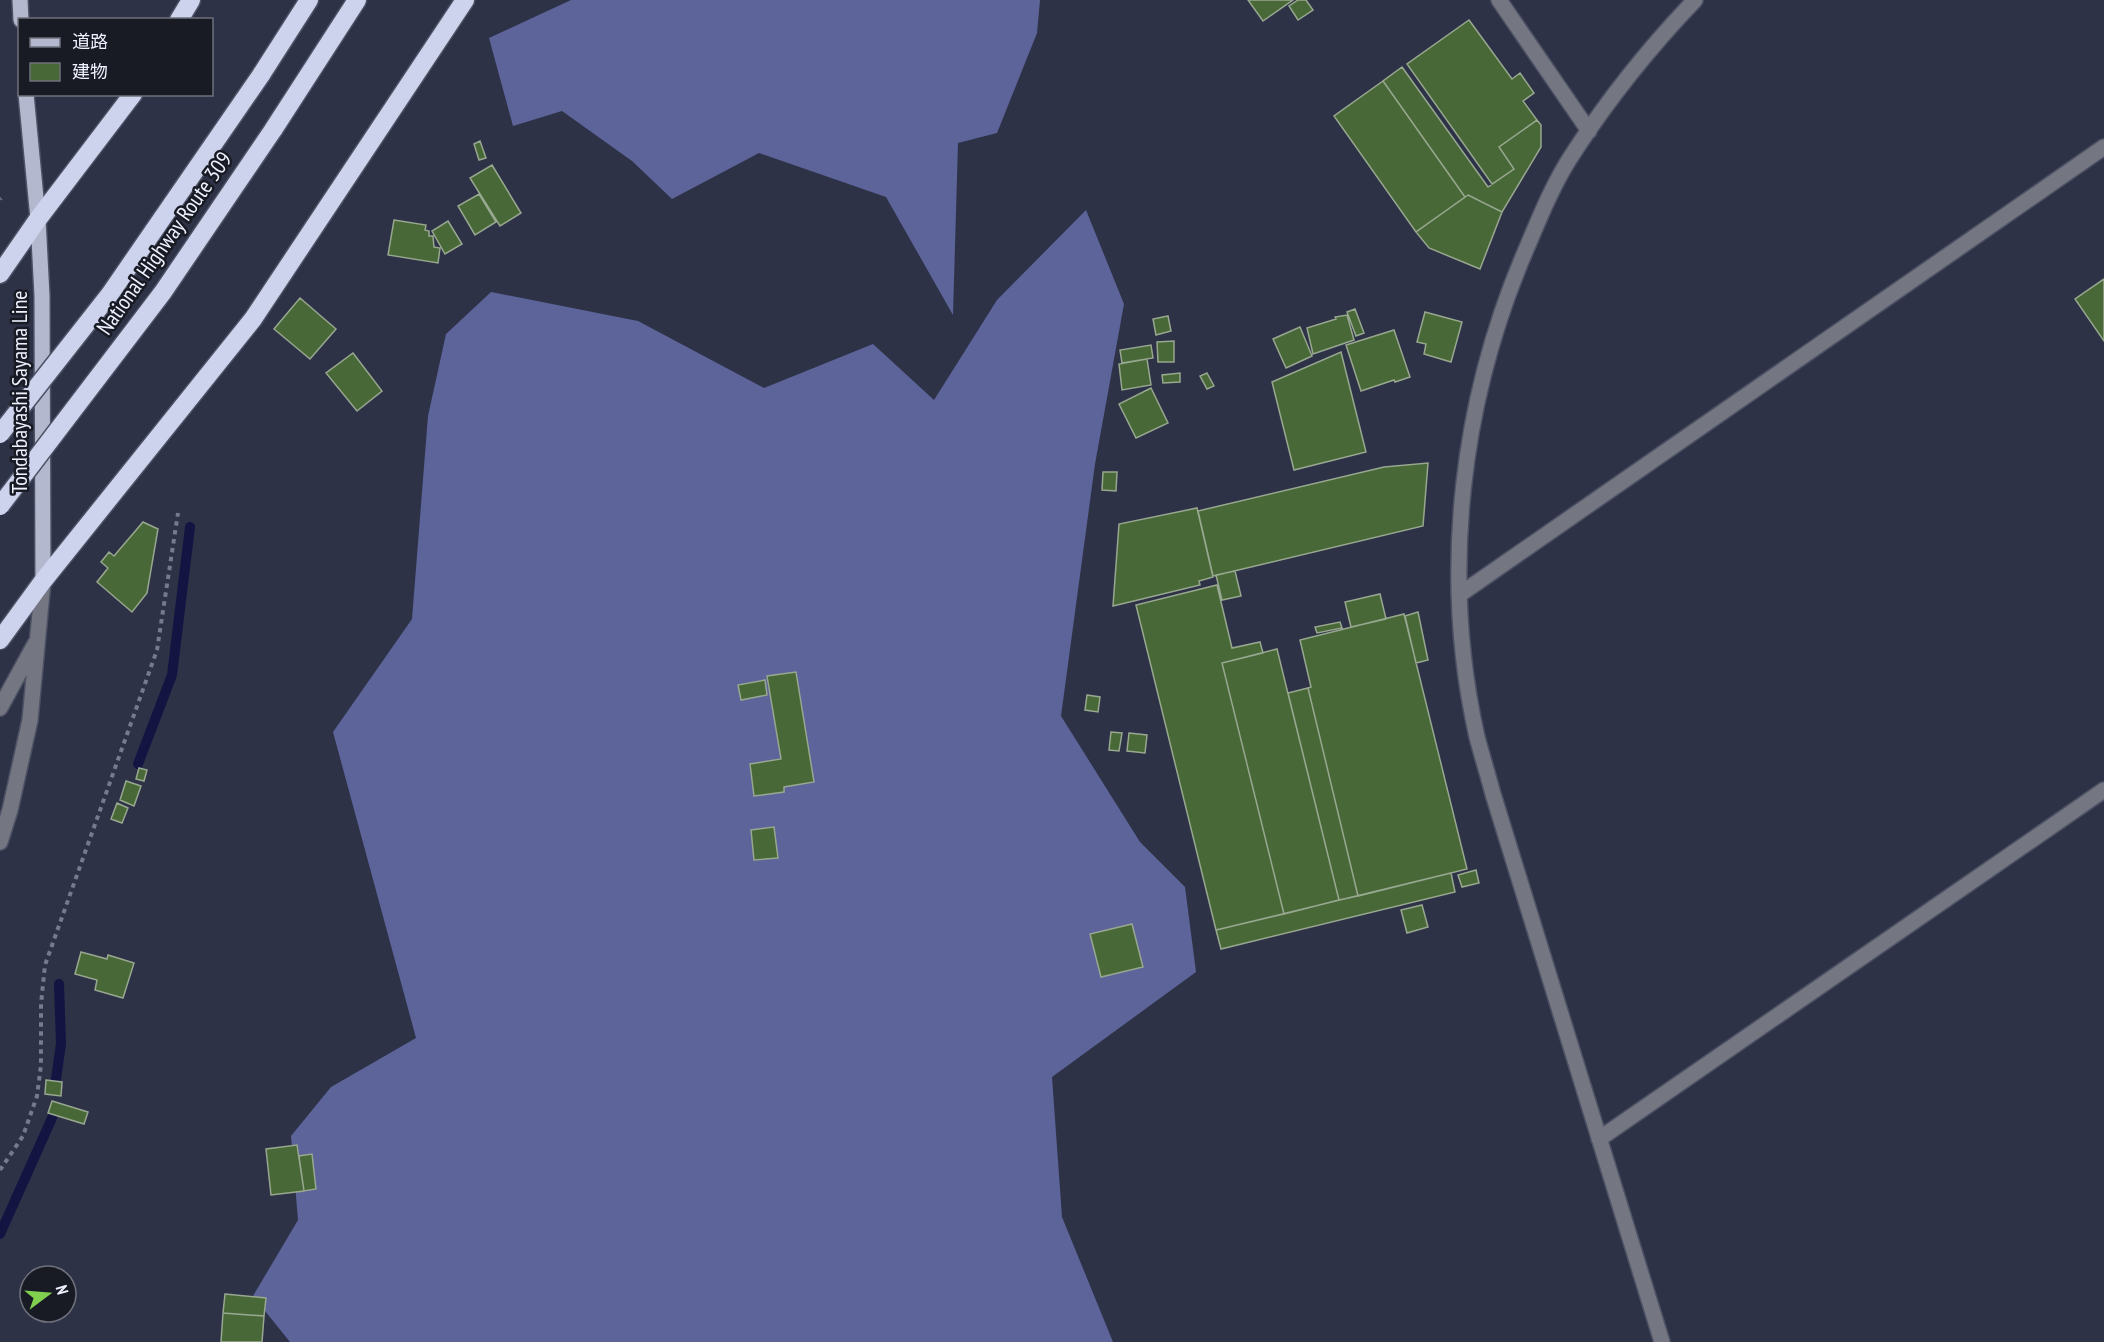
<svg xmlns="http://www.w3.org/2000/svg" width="2104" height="1342" viewBox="0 0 2104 1342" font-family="'PT Sans Narrow','Noto Sans JP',sans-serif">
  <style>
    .forest { fill: #5c649a }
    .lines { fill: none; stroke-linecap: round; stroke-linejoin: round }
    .stream { stroke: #131442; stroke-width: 10 }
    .building { fill: #486937; stroke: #98a790; stroke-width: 1.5 }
    .minor-casing { stroke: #4d5164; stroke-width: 18 }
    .major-casing { stroke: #4d5164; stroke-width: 18 }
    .highway-casing { stroke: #4d5164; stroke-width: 21 }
    .path { stroke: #777a8d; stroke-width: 4; stroke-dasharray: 4.5 4.5; stroke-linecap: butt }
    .minor { stroke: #747681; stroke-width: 15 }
    .major { stroke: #b4b8cf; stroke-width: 15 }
    .highway { stroke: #cdd2ed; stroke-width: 18 }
    .highway-bridge-casing { stroke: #4d5164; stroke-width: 21; stroke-linecap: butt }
    .highway-bridge { stroke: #cdd2ed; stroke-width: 18 }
    .labels { text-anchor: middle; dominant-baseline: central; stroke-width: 5; stroke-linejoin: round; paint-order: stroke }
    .street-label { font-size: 22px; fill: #eef1ff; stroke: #191b24 }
  </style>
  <rect width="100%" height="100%" fill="#2e3247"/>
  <!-- forest -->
  <path class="forest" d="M571 0H1040L1037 33 997 133 958 143 953 315 886 197 759 153 672 199 632 161 562 111 513 126 489 38Z
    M1086 210 1124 304 1095 464 1061 716 1140 842 1185 887 1196 972 1052 1077 1062 1217 1113 1342H290L253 1296 298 1220 291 1136 331 1087 416 1038 333 732 412 619 428 416 446 334 491 292 638 321 764 388 873 344 934 400 997 300Z"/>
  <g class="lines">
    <!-- stream -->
    <path class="stream" d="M138 764 172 675 190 527
      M56 1079 61 1044 59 984
      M0 1234 52 1118"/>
  </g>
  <!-- building -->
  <path class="building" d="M1248 0H1293L1263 21Z
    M1298 0H1306L1313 10 1298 20 1289 6Z
    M1469 20 1512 79 1520 73 1534 93 1523 101 1537 120 1499 147 1514 169 1492 184 1407 64Z
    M1402 67 1488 187 1514 169 1499 147 1537 120 1541 125V147L1502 212 1468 195 1465 197 1383 81Z
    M1383 81 1465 197 1416 232 1334 116Z
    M480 141 486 158 479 160 474 144Z
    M492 165 521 213 500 226 470 178Z
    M479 194 496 222 475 235 458 206Z
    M1468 195 1502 212 1480 269 1429 248 1416 232Z
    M394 220 426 225 425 230 429 231V236H433L434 247 440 248 438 263 388 255Z
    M448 221 462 244 445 254 432 231Z
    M2104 279V341L2075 299Z
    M300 298 336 329 310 359 274 329Z
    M1355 309 1364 333 1356 336 1347 312Z
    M1425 312 1462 322 1451 362 1424 354 1426 344 1417 342Z
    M1347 315 1354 340 1313 354 1307 328 1336 319 1335 317Z
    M1168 316 1171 331 1156 335 1153 319Z
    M1300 327 1312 356 1286 368 1273 339Z
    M1394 330 1410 377 1395 382 1394 380 1361 391 1346 345Z
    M1174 341V362H1158L1157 342Z
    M1151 345 1153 358 1122 363 1120 350Z
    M1341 352 1366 452 1294 470 1272 382Z
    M353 353 382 391 357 411 326 373Z
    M1147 359 1151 385 1122 390 1119 364Z
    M1180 373V382L1163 383 1162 375Z
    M1207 373 1214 386 1207 389 1200 376Z
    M1151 388 1168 423 1136 438 1119 404Z
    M1428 463 1423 526 1213 576 1198 511 1384 467Z
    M1103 472H1117L1116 491 1102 490Z
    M1197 508 1213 577 1199 581 1200 585 1113 606 1119 524Z
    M143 522 158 529 147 593 132 612 97 582 108 568 101 562 109 552 114 556Z
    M1235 571 1241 596 1222 600 1216 575Z
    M1217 585 1232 648 1260 642 1263 653 1222 663 1284 914 1216 930 1136 605Z
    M1380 594 1386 619 1351 627 1345 602Z
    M1418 612 1428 660 1416 663 1405 616Z
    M1404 614 1467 869 1358 896 1308 688 1311 687 1300 640Z
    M1340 622 1342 628 1317 633 1315 627Z
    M1277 649 1339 900 1284 914 1222 663Z
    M796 672 814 782 784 787V792L754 796 750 764 781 759 767 676Z
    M765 680 767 695 741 700 738 685Z
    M1308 688 1358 896 1339 900 1288 693Z
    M1087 695 1100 697 1098 712 1085 710Z
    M1111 732 1122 733 1119 751 1109 750Z
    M1129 733 1147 735 1145 753 1127 751Z
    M139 768 147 770 144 781 136 779Z
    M126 781 141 786 134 806 120 800Z
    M117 803 128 808 122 823 111 819Z
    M774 827 778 858 754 860 751 830Z
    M1476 870 1479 883 1462 887 1458 875Z
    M1451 873 1455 892 1221 949 1216 930Z
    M1422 905 1428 927 1407 933 1401 910Z
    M1132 924 1143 967 1101 977 1090 934Z
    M81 952 107 959 108 955 134 963 123 998 95 990 97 980 75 974Z
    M46 1080 62 1082 61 1096 45 1094Z
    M52 1101 88 1112 84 1124 48 1113Z
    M297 1145 304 1191 271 1195 266 1149Z
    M312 1154 316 1189 304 1191 299 1156Z
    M225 1294 266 1298 264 1316 223 1313Z
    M223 1313 264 1316 262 1342H221Z"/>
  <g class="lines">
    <!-- minor casing -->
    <g class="minor-casing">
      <path id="minor" d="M1499 0 1589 131
        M1459 595 2104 147
        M0 708 35 644
        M0 842 10 810 30 720 43 581
        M1599 1139 2104 790
        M1662 1342 1493 794C1488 775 1482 756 1477 737 1440 573 1461 398 1528 245 1541 214 1555 180 1574 152 1609 98 1651 46 1695 0"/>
    </g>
    <!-- major casing -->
    <g class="major-casing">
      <path id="major" d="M20 0 21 20
        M26 94 38 219 42 296 43 581"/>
    </g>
    <!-- highway casing -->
    <g class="highway-casing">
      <path id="highway" d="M179 20 191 0
        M261 75 309 0
        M273 130 357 0
        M0 274 38 219 133 94
        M0 640 43 581 253 319 465 0"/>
    </g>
    <!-- path -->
    <path class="path" d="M0 199 1 198
      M0 1170 23 1136 37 1096 41 1065V1004L45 965 157 650 178 513"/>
    <!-- minor -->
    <use href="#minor" class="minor"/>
    <!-- major -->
    <use href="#major" class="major"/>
    <!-- highway -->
    <use href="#highway" class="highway"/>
    <!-- highway-bridge casing -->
    <g class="highway-bridge-casing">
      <path id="highway-bridge" d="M0 434 110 294 261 75
        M0 506 163 292 273 130"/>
    </g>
    <!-- highway-bridge -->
    <use href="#highway-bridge" class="highway-bridge"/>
  </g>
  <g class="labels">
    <!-- street labels -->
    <g class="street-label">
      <text transform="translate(164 243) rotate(-55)">National Highway Route 309</text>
      <text transform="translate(19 392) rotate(-90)">Tondabayashi Sayama Line</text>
    </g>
  </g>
  <!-- legend -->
  <rect x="18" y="18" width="195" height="78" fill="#191b24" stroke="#6e717c" stroke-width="1.5"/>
  <rect x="30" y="38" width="30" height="9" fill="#b4b8cf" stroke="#6e717c" stroke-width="1.5"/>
  <text x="72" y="48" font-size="18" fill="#eef1ff">道路</text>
  <rect x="30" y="63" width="30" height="18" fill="#486937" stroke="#6e717c" stroke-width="1.5"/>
  <text x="72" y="78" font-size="18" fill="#eef1ff">建物</text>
  <!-- north arrow -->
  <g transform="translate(48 1294) rotate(74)"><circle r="28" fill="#191b24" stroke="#6e717c" stroke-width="1.5"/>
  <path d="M0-4.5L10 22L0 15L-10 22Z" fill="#81d050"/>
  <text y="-9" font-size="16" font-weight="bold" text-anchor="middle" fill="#eef1ff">N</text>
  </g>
</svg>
